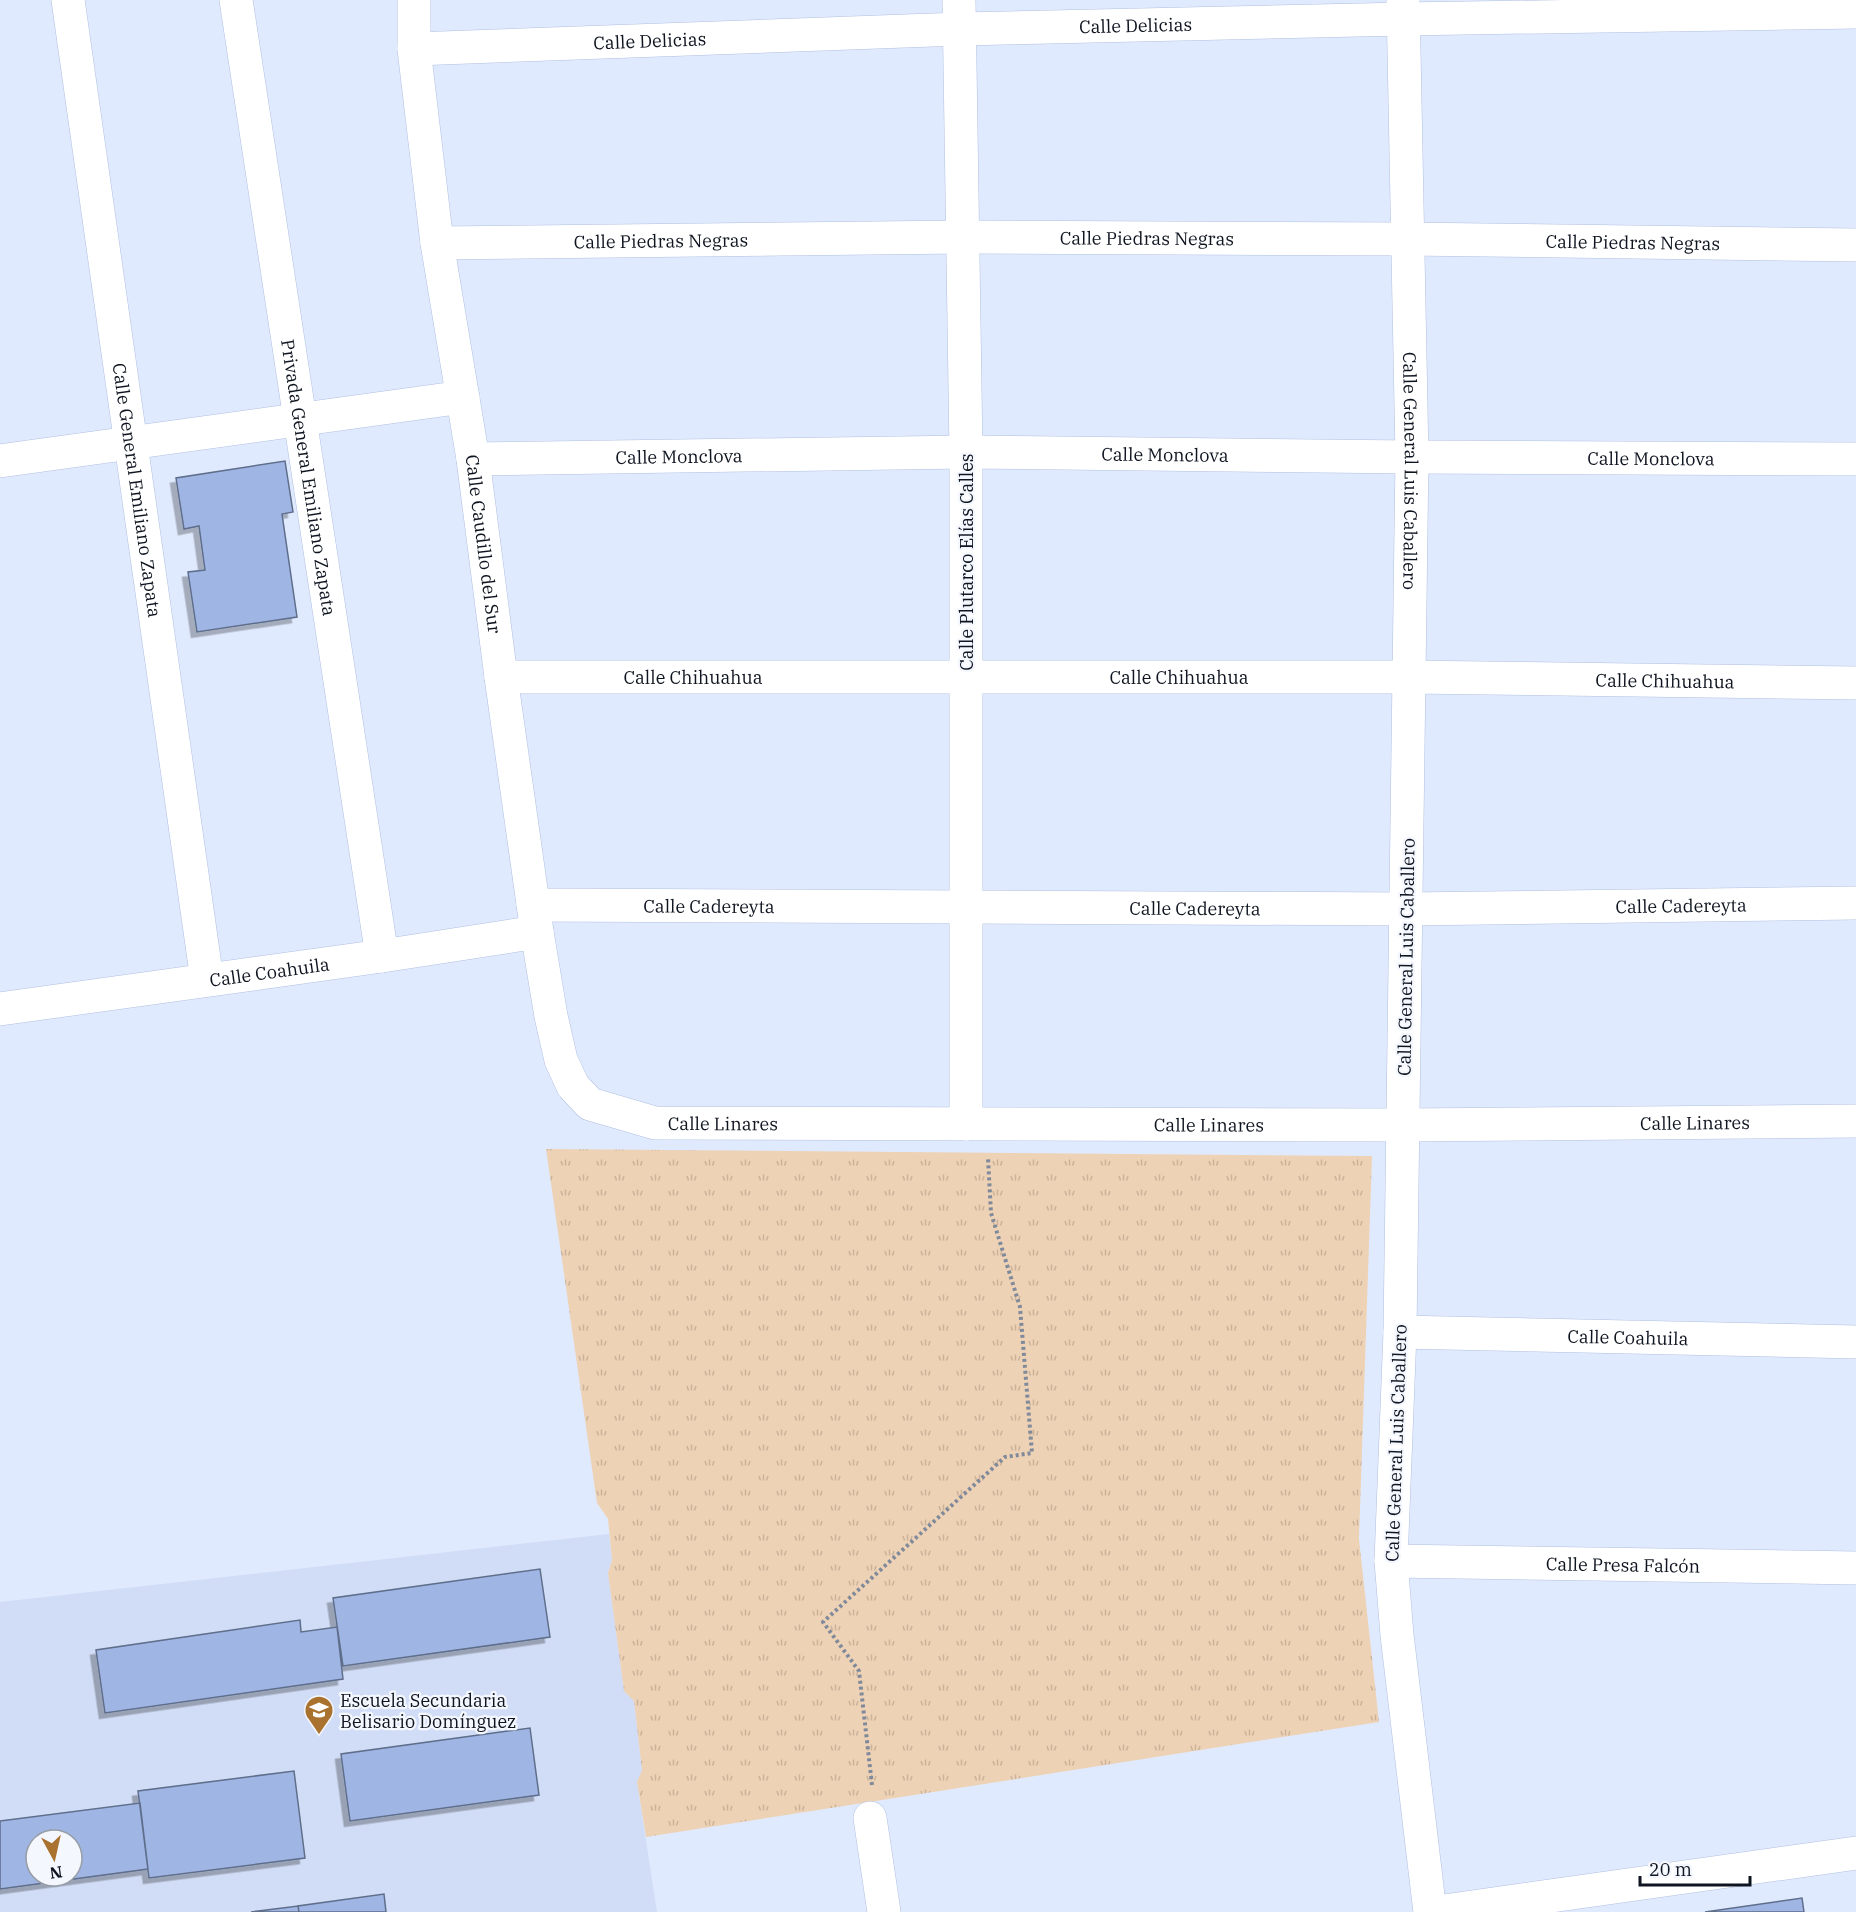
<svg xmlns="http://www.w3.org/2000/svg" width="1856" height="1912" viewBox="0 0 1856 1912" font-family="'IBM Plex Serif',serif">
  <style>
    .built { fill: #d1ddf6; fill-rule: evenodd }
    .park { fill: url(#park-tufts) }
    .building { fill: #9fb6e5; stroke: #5f6e8b; stroke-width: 1.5; fill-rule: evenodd; filter: url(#shadow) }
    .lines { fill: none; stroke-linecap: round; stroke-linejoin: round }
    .street-casing { stroke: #b0c0e0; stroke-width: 34 }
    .path { stroke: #818a9a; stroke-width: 4; stroke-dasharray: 3 3; stroke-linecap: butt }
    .street { stroke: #fff; stroke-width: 33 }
    .labels { text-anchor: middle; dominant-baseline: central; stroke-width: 4.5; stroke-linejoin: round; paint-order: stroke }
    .street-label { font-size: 18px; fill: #0f1520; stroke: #f4f7fe }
    .poi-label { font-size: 18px; fill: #0f1520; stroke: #f4f7fe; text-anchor: start }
  </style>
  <defs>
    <pattern id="park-tufts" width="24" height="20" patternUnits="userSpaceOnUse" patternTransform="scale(1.5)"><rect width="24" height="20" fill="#eed2b5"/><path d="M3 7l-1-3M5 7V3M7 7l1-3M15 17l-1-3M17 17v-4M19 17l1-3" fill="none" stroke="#cbb39b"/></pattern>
    <filter id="shadow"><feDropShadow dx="-5.5" dy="5.5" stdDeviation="0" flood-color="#0004"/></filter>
  </defs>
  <rect width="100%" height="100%" fill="#e0eaff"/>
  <!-- built -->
  <path class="built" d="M609 1534 612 1560 608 1573 624 1691 634 1701 642 1770 637 1782 657 1912H0V1602ZM36 1840H72V1876H36Z"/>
  <!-- park -->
  <path class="park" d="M546 1149 1372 1156 1359 1539 1379 1722 646 1837 637 1782 642 1770 634 1701 624 1691 608 1573 612 1560 608 1519 597 1503Z"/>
  <!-- building -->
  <path class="building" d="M285 461 293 512 282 514 297 617 197 632 188 572 205 570 199 526 184 529 176 478Z
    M540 1569 550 1637 343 1666 333 1598Z
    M300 1620 301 1632 337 1627 343 1679 105 1713 96 1650Z
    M530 1728 539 1795 350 1821 341 1754Z
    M294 1771 305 1858 149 1878 138 1791Z
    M140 1803 148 1869 0 1889V1821ZM36 1840H72V1876H36Z
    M384 1894 386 1912H299L298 1906Z
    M1802 1898 1804 1912H1705Z
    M298 1906 299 1912H251Z"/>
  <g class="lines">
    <!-- street casing -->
    <g class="street-casing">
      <g id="street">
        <path id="s1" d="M68 0 207 980"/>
        <path id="s2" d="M236 0 382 956"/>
        <path id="s3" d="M414 0V49L437 243 473 459 501 677 537 932 551 1016 561 1060 573 1086 590 1104 655 1123 1404 1125 1856 1121"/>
        <path d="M959 0 966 452V1124"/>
        <path id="s4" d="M1403 0 1412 457 1400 1332 1391 1561 1397 1635 1430 1912"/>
        <path id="s5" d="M414 49 960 29 1404 19 1856 12"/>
        <path id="s6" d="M437 243 963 237 1408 239 1856 245"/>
        <path id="s7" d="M473 459 966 452 1412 457 1856 459"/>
        <path d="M0 461 463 397"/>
        <path id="s8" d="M501 677H1409L1856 683"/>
        <path id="s9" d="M533 905 1407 909 1856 903"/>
        <path id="s10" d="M0 1009 382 956 537 932"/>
        <path id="s11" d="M1400 1332 1856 1342"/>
        <path id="s12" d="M1391 1561 1856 1568"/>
        <path d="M870 1818 884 1912"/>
        <path d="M1437 1912 1856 1853"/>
      </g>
    </g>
    <!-- path -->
    <path class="path" d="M872 1785 859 1671 823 1622 1005 1457 1032 1453 1020 1307 991 1213 988 1158"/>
    <!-- street -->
    <use href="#street" class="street"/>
  </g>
  <!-- icons -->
  <defs>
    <g id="school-pin" transform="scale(1.5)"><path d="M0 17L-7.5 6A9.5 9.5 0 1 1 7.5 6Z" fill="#a9722e" stroke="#f4f7fe"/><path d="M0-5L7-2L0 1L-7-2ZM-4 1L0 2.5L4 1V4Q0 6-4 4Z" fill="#fff"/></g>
  </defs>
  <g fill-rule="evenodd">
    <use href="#school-pin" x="319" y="1710"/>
  </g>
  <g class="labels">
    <!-- street labels -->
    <g class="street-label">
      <text stroke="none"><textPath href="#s5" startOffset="722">Calle Delicias</textPath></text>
      <text stroke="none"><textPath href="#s5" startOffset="236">Calle Delicias</textPath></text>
      <text stroke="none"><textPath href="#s6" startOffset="710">Calle Piedras Negras</textPath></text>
      <text stroke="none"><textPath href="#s6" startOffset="224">Calle Piedras Negras</textPath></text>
      <text stroke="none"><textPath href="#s6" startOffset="1196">Calle Piedras Negras</textPath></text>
      <text stroke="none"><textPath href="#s7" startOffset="692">Calle Monclova</textPath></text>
      <text stroke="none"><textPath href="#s7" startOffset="206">Calle Monclova</textPath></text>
      <text stroke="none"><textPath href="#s7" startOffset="1178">Calle Monclova</textPath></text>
      <text stroke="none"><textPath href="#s4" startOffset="471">Calle General Luis Caballero</textPath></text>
      <text stroke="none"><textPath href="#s2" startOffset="483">Privada General Emiliano Zapata</textPath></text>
      <text stroke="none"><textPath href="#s1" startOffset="495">Calle General Emiliano Zapata</textPath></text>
      <text stroke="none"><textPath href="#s3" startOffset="549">Calle Caudillo del Sur</textPath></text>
      <text transform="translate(966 562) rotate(-90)">Calle Plutarco Elías Calles</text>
      <text stroke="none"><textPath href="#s8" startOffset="192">Calle Chihuahua</textPath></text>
      <text stroke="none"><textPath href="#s8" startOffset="678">Calle Chihuahua</textPath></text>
      <text stroke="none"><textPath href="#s8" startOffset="1164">Calle Chihuahua</textPath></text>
      <text stroke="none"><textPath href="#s9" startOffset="1148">Calle Cadereyta</textPath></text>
      <text stroke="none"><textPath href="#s9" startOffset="176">Calle Cadereyta</textPath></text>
      <text stroke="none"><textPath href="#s9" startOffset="662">Calle Cadereyta</textPath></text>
      <text transform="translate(1406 957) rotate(-89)">Calle General Luis Caballero</text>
      <text stroke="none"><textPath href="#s10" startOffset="272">Calle Coahuila</textPath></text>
      <text stroke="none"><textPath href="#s3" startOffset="2232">Calle Linares</textPath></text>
      <text stroke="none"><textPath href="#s3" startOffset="1260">Calle Linares</textPath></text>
      <text stroke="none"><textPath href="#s3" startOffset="1746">Calle Linares</textPath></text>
      <text stroke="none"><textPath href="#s11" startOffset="228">Calle Coahuila</textPath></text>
      <text transform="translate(1396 1443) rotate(-88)">Calle General Luis Caballero</text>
      <text stroke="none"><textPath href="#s12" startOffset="232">Calle Presa Falcón</textPath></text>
    </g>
    <!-- poi labels -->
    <g class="poi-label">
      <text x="340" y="1700">Escuela Secundaria<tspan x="340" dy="21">Belisario Domínguez</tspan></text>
    </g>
  </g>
  <!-- north arrow -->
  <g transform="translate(54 1858) rotate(172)"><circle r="28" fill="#f4f7fe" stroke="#989da5" stroke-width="1.5"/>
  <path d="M0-4.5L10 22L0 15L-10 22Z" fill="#a9722e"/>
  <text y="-9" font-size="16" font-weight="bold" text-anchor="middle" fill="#0f1520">N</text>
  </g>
  <!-- scale -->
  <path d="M1640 1876v9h110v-9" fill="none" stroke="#0f1520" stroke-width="3"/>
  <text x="1649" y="1876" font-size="18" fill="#0f1520" stroke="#f4f7fe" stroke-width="4.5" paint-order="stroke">20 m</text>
</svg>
